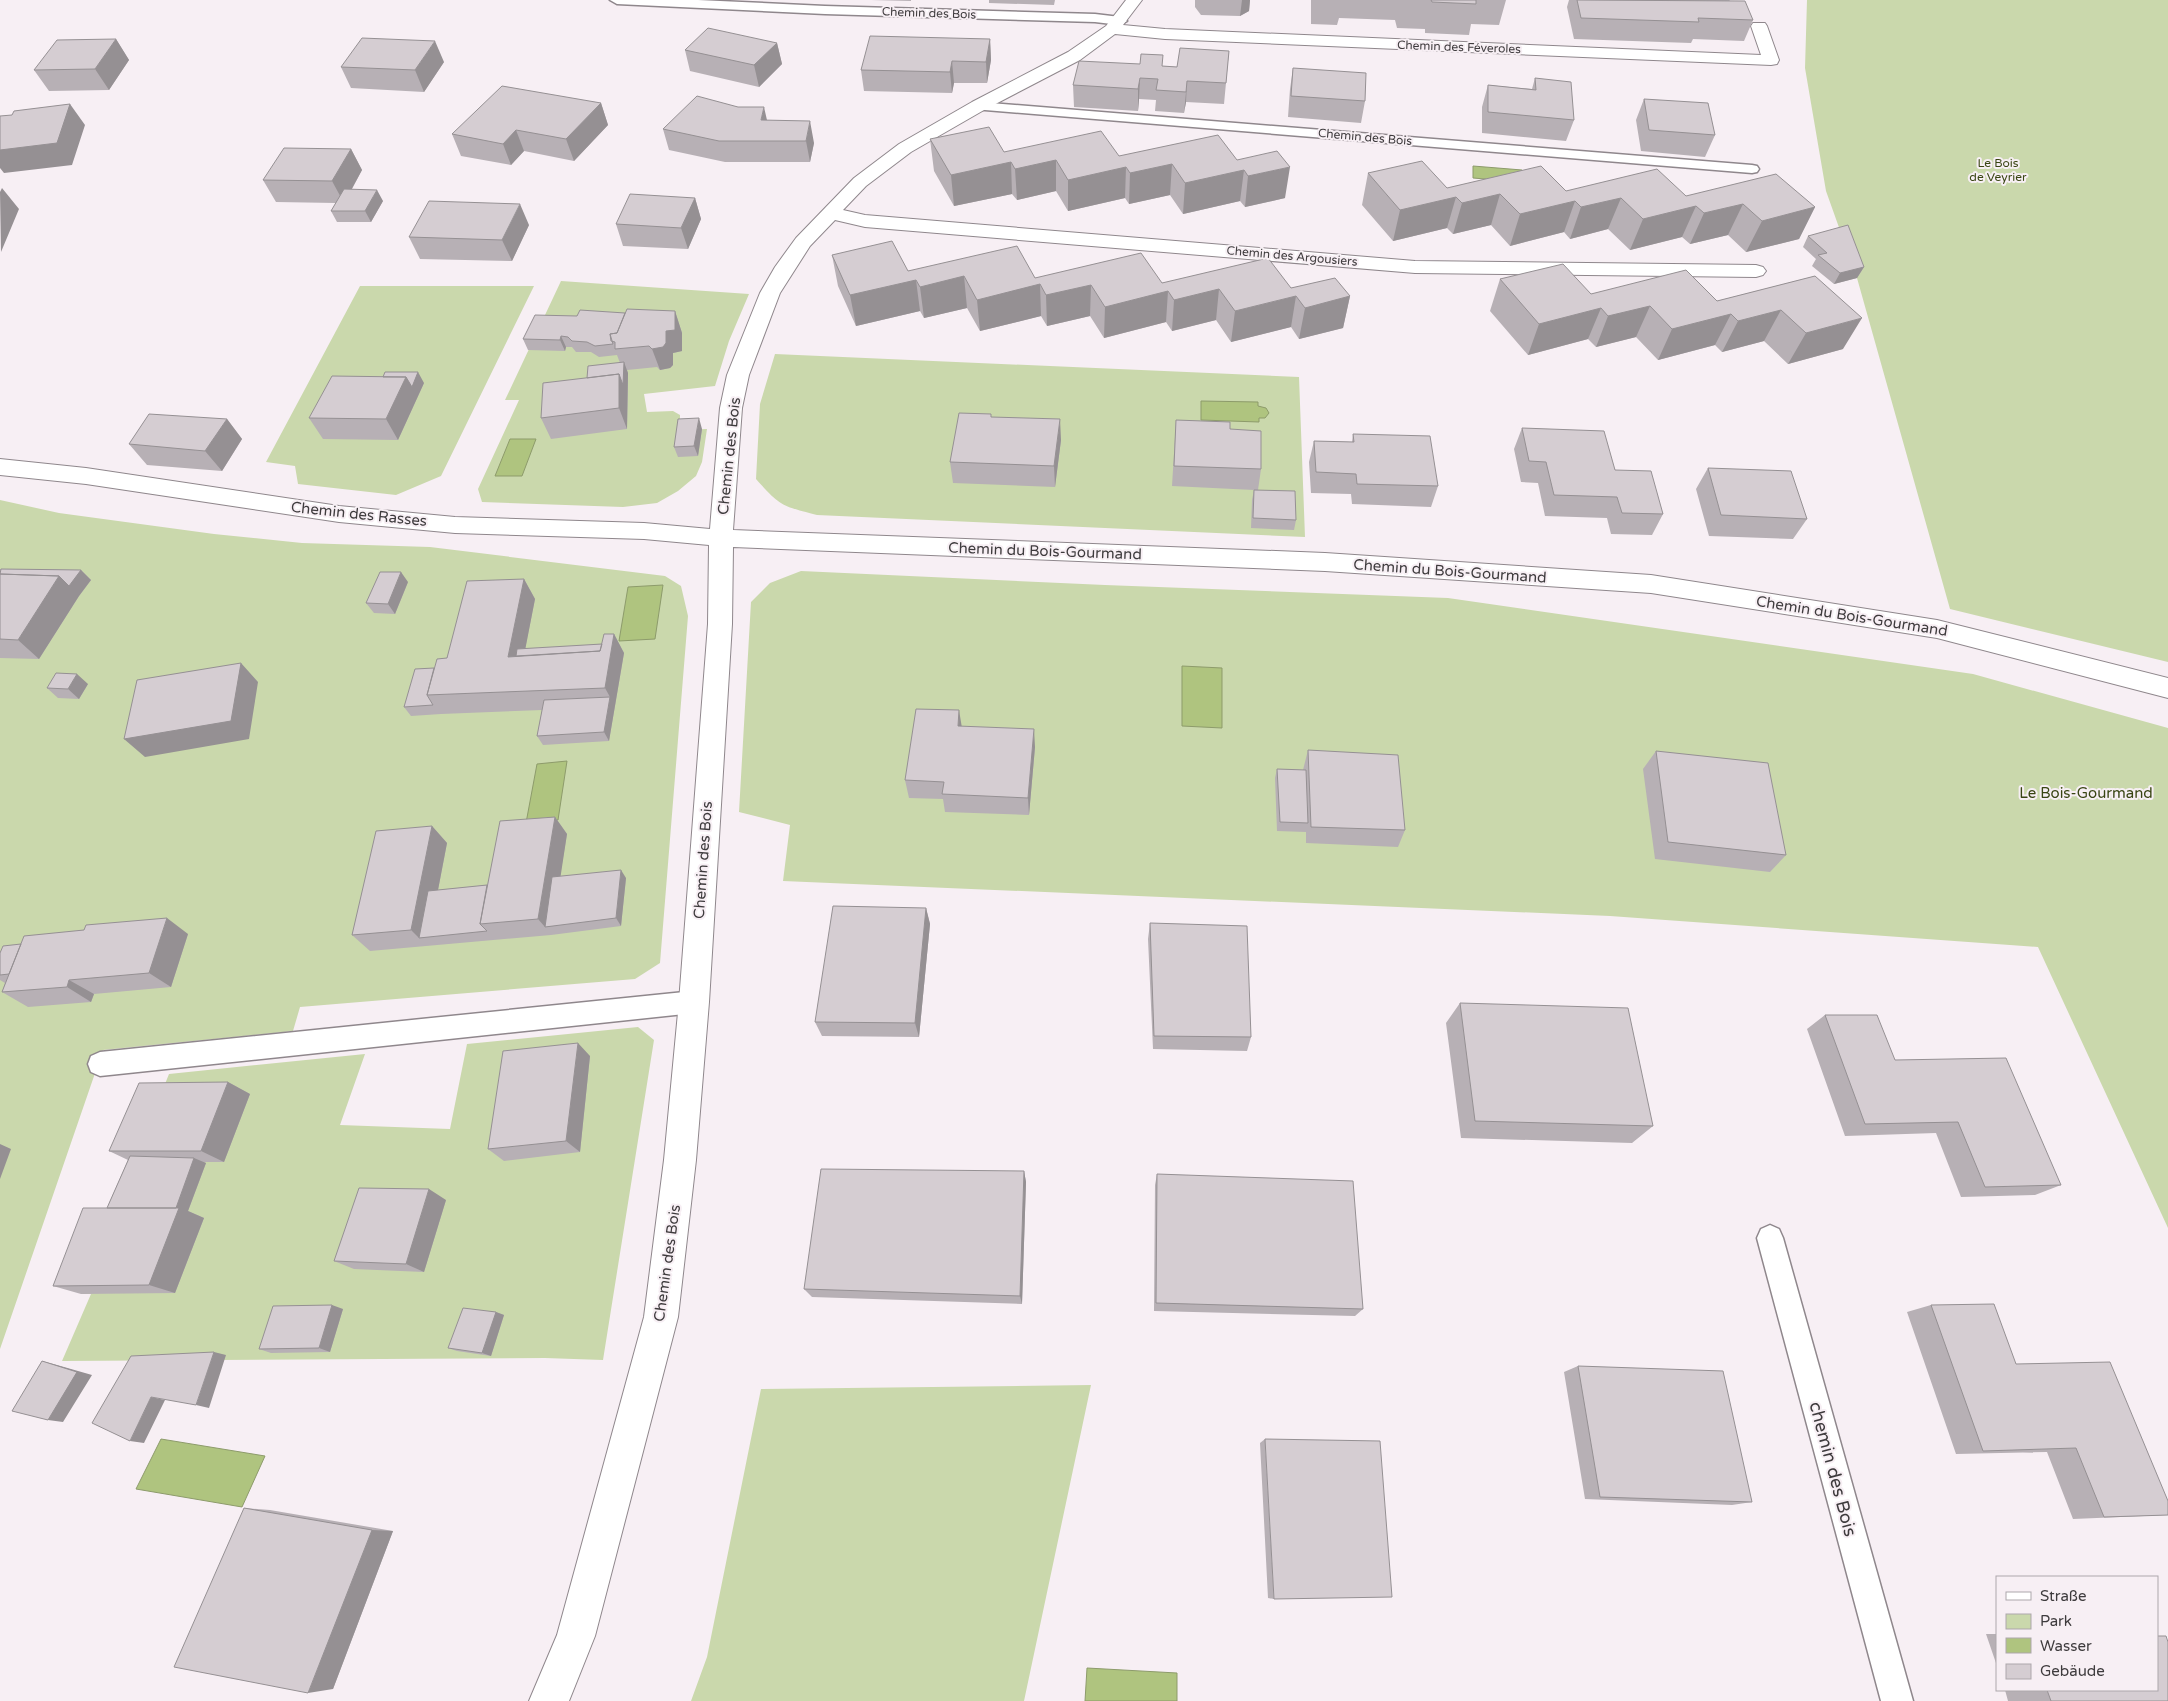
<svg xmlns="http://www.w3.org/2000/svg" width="2168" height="1701" viewBox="0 0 2168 1701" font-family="'Varela Round',sans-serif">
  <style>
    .green { fill: #cad8ac }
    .water { fill: #afc47f; stroke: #8d9b6b }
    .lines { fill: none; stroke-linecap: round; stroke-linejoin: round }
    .lane-casing { stroke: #8f878c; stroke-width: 3 }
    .street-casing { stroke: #8f878c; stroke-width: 2 }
    .lane { fill: #fff; fill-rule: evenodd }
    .street { fill: #fff; fill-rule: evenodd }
    .wall { fill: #b7b0b5 }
    .shaded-wall { fill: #959093 }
    .building { fill: #d5cdd2; stroke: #959093 }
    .labels { text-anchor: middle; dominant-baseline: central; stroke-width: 4; stroke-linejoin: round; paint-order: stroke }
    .far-street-label { font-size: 12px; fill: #3e3b3d; stroke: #f7eff4 }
    .far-park-label { font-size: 12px; fill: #394513; stroke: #f7eff4 }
    .street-label { font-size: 15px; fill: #3e3b3d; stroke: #f7eff4 }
    .park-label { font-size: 15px; fill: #394513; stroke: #f7eff4 }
    .near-street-label { font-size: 18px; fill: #3e3b3d; stroke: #f7eff4 }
  </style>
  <rect width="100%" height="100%" fill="#f7eff4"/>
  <!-- green -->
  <path class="green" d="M1807 0H2168V662L1950 609 1857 278 1826 191 1805 68Z
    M561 281 749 294 729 341 715 386 644 394 647 412 673 411 680 415V430L707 429 702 462 696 476 678 491 657 503 623 507 482 502 478 489 519 400H505Z
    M360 286H534L441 476 396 495 298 484 295 466 266 462Z
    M775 354 1299 377 1305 537 817 515C782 506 780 506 756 479L760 404Z
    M0 500 59 513 214 534 302 543 430 547 665 576 681 586 688 616 660 963 635 979 300 1007 293 1031 103 1050 0 1349Z
    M801 571 1105 585 1448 598 1973 674 2168 728V1228L2038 947 1610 916 783 881 790 825 739 812 751 602 770 583Z
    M638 1027 654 1040 603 1360 545 1358 62 1361 91 1294H81L169 1074 365 1054 340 1125 450 1129 467 1044Z
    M1091 1385 1024 1701H691L707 1657 761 1389Z"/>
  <!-- water -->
  <path class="water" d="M1473 166 1522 170V182L1473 178Z
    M1201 401 1258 402V406L1266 408 1269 413 1265 418H1259V422L1201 420Z
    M510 439H536L522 476H495Z
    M663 585 655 639 619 641 628 587Z
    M1182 666 1222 668V728L1182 726Z
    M567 761 558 820 526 823 537 764Z
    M161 1439 265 1456 242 1507 136 1489Z
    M1087 1668 1177 1673V1701H1085Z"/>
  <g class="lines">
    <!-- lane casing -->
    <g class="lane-casing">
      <path id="lane" d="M610 0H698L825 6 1095 14 1120 17 1127 21 1120 25 1095 22 825 14 617 4Z
        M978 102 1752 165 1757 166 1759 169 1757 172 1752 173 973 109 971 106 973 103Z
        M694 991 703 994 706 1002 703 1010 694 1013 100 1076 91 1072 88 1064 91 1056 100 1052Z
        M1770 1225 1779 1229 1783 1238 1913 1701H1881L1757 1238 1761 1229Z"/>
    </g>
    <!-- street casing -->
    <g class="street-casing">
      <path id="street" d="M1126 0H1142L1123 25 1165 29 1761 55 1751 26 1753 23H1765L1767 26 1779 60 1777 64 1771 65 1165 39 1115 34 1080 60 984 110 911 152 866 186 843 210 865 215 1415 261 1756 265 1763 267 1766 271 1763 275 1756 277 1415 273 865 227 835 220 810 246 780 293 749 375 742 408 733 530 1325 553 1651 575 1937 620 2168 678V698L1937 638 1651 593 1325 571 733 547 732 624 709 1002 696 1160 678 1317 595 1636 569 1701H529L557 1635 644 1317 664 1160 679 1002 708 624 709 545 644 539 455 533 339 522 86 484 0 475V459L86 468 339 506 455 517 644 523 710 529 720 408 727 375 760 293 775 267 796 238 854 178 899 144 972 102 1068 52 1106 26Z"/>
    </g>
    <!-- lane -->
    <use href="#lane" class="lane"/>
    <!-- street -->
    <use href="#street" class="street"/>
  </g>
  <!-- wall -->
  <path class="wall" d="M871 0H911V1Z
    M989 0H1055L1054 5 989 3Z
    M1195 0H1250L1249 11 1240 16 1201 15 1195 7Z
    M1311 0H1506L1499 25 1471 24 1469 35 1425 33V29L1397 28 1395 20 1339 18 1337 25 1311 24Z
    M1569 0H1729L1753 20 1744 41 1693 39 1691 43 1574 39 1567 7Z
    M116 39 129 60 109 90 49 91 34 70Z
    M990 39 991 60 987 83H954L952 93 864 91 861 70Z
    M777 43 782 64 759 87 690 71 685 50Z
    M1229 51 1224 104 1186 102 1184 113 1155 111 1156 100 1139 99 1138 111 1074 107 1073 85 1163 66 1177 67Z
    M444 62 424 92 351 88 341 67Z
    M1293 68 1365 101 1361 123 1288 117 1290 89Z
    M1535 78 1574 120 1566 141 1482 133V107L1488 85 1532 89Z
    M1644 99 1715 135 1705 157 1641 151 1636 120Z
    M601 103 608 125 574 161 524 151 511 165 461 156 452 134Z
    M767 120 814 143 810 162H725L669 150 663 129Z
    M930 139 1004 152 1237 160 1285 198 1245 207 1240 201 1183 214 1170 195 1129 204 1125 198 1068 211 1056 191 1017 200 1012 194 954 206 934 171Z
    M351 149 362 170 352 189 383 201 371 222H337L331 211 336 203 276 202 263 180Z
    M1368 173 1447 188 1566 191 1686 196 1815 207 1799 239 1746 252 1728 235 1690 244 1682 237 1630 250 1608 229 1570 239 1564 232 1510 246 1491 225 1453 234 1447 228 1393 241 1362 205Z
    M695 198 701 219 688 249 623 246 616 224Z
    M529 225 512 261 420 259 409 237Z
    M1808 236 1864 267 1857 278 1834 284 1812 266 1816 259 1803 247Z
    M832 255 908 271 1035 278 1291 288 1350 296 1343 328 1299 339 1291 327 1231 342 1216 320 1172 331 1166 322 1104 338 1090 316 1047 326 1041 316 980 331 967 308 924 318 920 311 856 326 838 286Z
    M1815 276 1843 349 1788 364 1764 341 1722 352 1715 345 1658 360 1636 337 1596 347 1588 339 1528 355 1490 311 1500 279 1591 294 1717 301Z
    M675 311 682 333V351L673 353V365L670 368 660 370 657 367 627 370 628 373 627 429 551 439 541 418 587 378 620 363 617 355 599 357 591 352H576L572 347H566L565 351 528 350 523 339 577 316 625 313Z
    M424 383 398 440 323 439 309 418Z
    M227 419 242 439 222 471 147 465 129 444Z
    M1176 420 1230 429 1261 469 1258 490 1296 520 1294 530 1251 528 1252 500 1254 490 1172 486Z
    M1522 428 1615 470 1663 514 1652 535 1611 534 1607 518 1545 516 1538 483 1521 482 1514 449Z
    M702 429 698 456 678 457 674 447Z
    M1353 434 1438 486 1431 507 1352 504 1351 494 1311 493 1309 462 1314 441 1352 442Z
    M1061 440 1055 487 953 483 950 462Z
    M1708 468 1807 519 1793 539 1709 536 1696 489Z
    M0 569H1L81 570 91 580 79 596 39 659 0 658Z
    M524 579 535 599 525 649 602 644 614 634 624 653 609 741 543 745 537 736 542 710 441 714 411 716 404 707 434 668 447 658Z
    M408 582 395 614 374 613 366 603Z
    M88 684 79 699 58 698 47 688Z
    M962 727 1035 747 1029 815 945 812 943 799 909 798 905 780Z
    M1308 750 1405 830 1398 847 1306 843V832L1277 831 1275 778 1277 769 1303 770Z
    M1656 751 1786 855 1770 872 1655 859 1643 769Z
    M555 817 567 834 560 876 626 878 621 926 551 935 370 951 352 935 432 826 447 843 438 890 487 885Z
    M926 908 930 924 919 1037 822 1036 815 1022Z
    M1150 923 1251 1037 1247 1051 1153 1049 1148 939Z
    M188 934 171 987 94 994 91 1002 28 1007 2 992 5 983 0 980V953Z
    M1460 1003 1653 1126 1632 1143 1461 1138 1446 1023Z
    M1825 1015 1895 1060 2061 1185 2035 1195 1961 1197 1936 1133 1845 1136 1807 1029Z
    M590 1056 580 1152 504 1161 488 1149Z
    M228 1082 250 1094 224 1162H204L206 1163 188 1211 204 1218 175 1293 81 1294 53 1286 107 1208 128 1160 109 1151Z
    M1024 1171 1026 1182 1022 1304 812 1297 804 1289Z
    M1157 1174 1363 1309 1355 1316 1154 1311 1155 1185Z
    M446 1200 424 1272 354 1269 334 1261Z
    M1931 1305 2016 1364 2168 1515 2073 1519 2047 1452 1956 1454 1907 1312Z
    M343 1309 330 1352 271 1353 259 1349Z
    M496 1312 504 1315 491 1356 457 1351 448 1348Z
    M1578 1366 1752 1502 1732 1505 1585 1499 1564 1372Z
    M1265 1439 1274 1599 1268 1598 1260 1443Z
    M244 1508 270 1510 393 1531 333 1689Z
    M1986 1634H1997V1666Z
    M2157 1636H2166L2168 1701H2008L2005 1690H2157Z"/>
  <!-- shaded-wall -->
  <path class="shaded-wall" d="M1242 0H1250L1249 11 1240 16Z
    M116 39 129 60 109 90 95 69Z
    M990 39 991 60 987 83 986 62Z
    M435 41 444 62 424 92 415 70Z
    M777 43 782 64 759 87 754 65Z
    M952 61 954 83 952 93 950 72Z
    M1140 78 1139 99 1138 111V89Z
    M1187 81 1186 102 1184 113 1186 92Z
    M601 103 608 125 574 161 566 139Z
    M70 104 85 125 72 165 4 173 0 168V150Z
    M764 107 769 129 766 141 761 120Z
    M810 121 814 143 810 162 806 141Z
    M516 130 524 151 511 165 503 144Z
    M351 149 362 170 344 203 332 181Z
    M1056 160V191L1017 200 1015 169Z
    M1011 162 1012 194 954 206 951 175Z
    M1172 164 1170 195 1129 204 1130 173Z
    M1126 167 1125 198 1068 211V180Z
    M1290 167 1285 198 1245 207 1248 176Z
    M1244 170 1240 201 1183 214 1185 183Z
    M2 188 19 209 1 252 0 192Z
    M377 190 383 201 371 222 365 211Z
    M1500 194 1491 225 1453 234 1462 203Z
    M1456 197 1447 228 1393 241 1400 210Z
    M695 198 701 219 688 249 681 228Z
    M1621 198 1608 229 1570 239 1581 207Z
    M1575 201 1564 232 1510 246 1520 214Z
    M520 204 529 225 512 261 502 240Z
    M1743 204 1728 235 1690 244 1704 213Z
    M1696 206 1682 237 1630 250 1643 219Z
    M1815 207 1799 239 1746 252 1762 221Z
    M1864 267 1857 278 1834 284 1840 273Z
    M964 276 967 308 924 318 920 287Z
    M916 280 920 311 856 326 850 295Z
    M1040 284 1041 316 980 331 977 300Z
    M1091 285 1090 316 1047 326 1046 295Z
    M1219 289 1216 320 1172 331 1174 300Z
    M1168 291 1166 322 1104 338 1105 307Z
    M1296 296 1291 327 1231 342 1235 311Z
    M1350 296 1343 328 1299 339 1305 308Z
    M1650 306 1636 337 1596 347 1608 316Z
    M1601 308 1588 339 1528 355 1539 324Z
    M1781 310 1764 341 1722 352 1738 321Z
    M675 311 682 333V351L673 353V365L670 368 660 370 652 349 666 331Z
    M1731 314 1715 345 1658 360 1672 329Z
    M1862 318 1843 349 1788 364 1806 333Z
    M561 336 566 347 565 351 560 340Z
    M624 362 628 373 627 429 619 408V374Z
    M418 372 424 383 398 440 386 419 406 377Z
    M699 418 702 429 698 456 694 446Z
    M227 419 242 439 222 471 205 451Z
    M1060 419 1061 440 1055 487 1054 466Z
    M81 570 91 580 79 596 39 659 18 640 59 576Z
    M401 572 408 582 395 614 388 604Z
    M524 579 535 599 522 666 508 657Z
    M614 634 624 653 609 741 604 732 610 697 605 688Z
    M241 663 258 682 249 739 145 757 124 739Z
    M77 674 88 684 79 699 68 689Z
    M959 710 962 728 958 726Z
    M1034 729 1035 747 1029 815 1028 798Z
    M555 817 567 834 553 926 545 927 538 919Z
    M432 826 447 843 429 937 419 938 411 930Z
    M621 870 626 878 621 926 616 918Z
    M926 908 930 924 919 1037 915 1023Z
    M167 918 188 934 171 987 149 973Z
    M69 980 94 994 91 1002 67 987Z
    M578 1043 590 1056 580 1152 566 1141Z
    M228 1082 250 1094 224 1162 201 1151Z
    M0 1144 11 1149 0 1179Z
    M194 1158 206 1163 188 1211 204 1218 175 1293 149 1285 174 1213Z
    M1024 1171 1026 1182 1022 1304 1020 1296Z
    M429 1189 446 1200 424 1272 406 1264Z
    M332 1305 343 1309 330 1352 319 1348Z
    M496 1312 504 1315 491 1356 482 1353Z
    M214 1352 226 1355 209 1408 196 1405Z
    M42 1361 57 1365 92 1375 63 1422 48 1420Z
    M151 1397 165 1400 144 1443 130 1441Z
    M372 1530 393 1531 333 1689 308 1693Z"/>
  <!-- building -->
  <path class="building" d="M1431 0H1476V4L1432 2Z
    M1577 0 1745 1 1753 20 1698 18 1699 22 1581 18Z
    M708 28 777 43 754 65 685 50Z
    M870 36 990 39 986 62 952 61 950 72 861 70Z
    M362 38 435 41 415 70 341 67Z
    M116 39 95 69 34 70 57 40Z
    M1180 48 1229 51 1226 83 1187 81 1186 92 1156 90 1158 79 1140 78 1138 89 1073 85 1079 61 1140 64 1141 54 1163 55 1162 66 1177 67Z
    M1293 68 1366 73 1365 101 1291 96Z
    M1535 78 1571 82 1574 120 1488 112V85L1536 90Z
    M502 86 601 103 566 139 516 130 503 144 452 134Z
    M697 96 738 107H764L761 120 810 121 806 141H719L663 129Z
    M1644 99 1708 103 1715 135 1649 130Z
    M70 104 57 143 0 150V116L12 115 14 111Z
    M989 127 1004 152 1101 131 1119 156 1218 135 1237 160 1277 151 1290 167 1248 176 1244 170 1185 183 1172 164 1130 173 1126 167 1068 180 1056 160 1015 169 1011 162 951 175 930 139Z
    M284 148 351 149 332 181 263 180Z
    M1422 161 1447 188 1541 166 1566 191 1657 169 1686 196 1776 174 1815 207 1762 221 1743 204 1704 213 1696 206 1643 219 1621 198 1581 207 1575 201 1520 214 1500 194 1462 203 1456 197 1400 210 1368 173Z
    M344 189 377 190 365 211H331Z
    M630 194 695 198 681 228 616 224Z
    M429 201 520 204 502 240 409 237Z
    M1848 225 1864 267 1840 273 1818 255 1827 253 1808 236Z
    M892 241 908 271 1017 246 1035 278 1141 253 1162 283 1268 258 1291 288 1335 278 1350 296 1305 308 1296 296 1235 311 1219 289 1174 300 1168 291 1105 307 1091 285 1046 295 1040 284 977 300 964 276 920 287 916 280 850 295 832 255Z
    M1563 264 1591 294 1686 270 1717 301 1815 276 1862 318 1806 333 1781 310 1738 321 1731 314 1672 329 1650 306 1608 316 1601 308 1539 324 1500 279Z
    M627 309 675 311V330L666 331V343L663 347 652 349 649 346 615 349V342L611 341 610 334 617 333Z
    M580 310 625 313 617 333 610 334 613 344 595 346 587 342 572 341 568 337 561 336 560 340 523 339 535 315 577 316Z
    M624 362 623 385 619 374 587 378 588 366Z
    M385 372H418L412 387 406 377H383Z
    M619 374V408L541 418 543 383Z
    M332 376 406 377 386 419 309 418Z
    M959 413 991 414V417L1060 419 1054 466 950 462Z
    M149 414 227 419 205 451 129 444Z
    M699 418 694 446 674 447 678 419Z
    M1176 420 1230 422V429L1261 431V469L1174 466Z
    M1522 428 1604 431 1615 470 1651 471 1663 514 1622 513 1617 497 1554 495 1546 462 1529 461Z
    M1353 434 1430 436 1438 486 1357 484 1356 474 1316 472 1314 441 1354 442Z
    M1708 468 1791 471 1807 519 1721 515Z
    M1254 490 1295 491 1296 520 1253 518Z
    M1 569 81 570 69 586 59 576 0 574Z
    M380 572H401L388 604 366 603Z
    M0 574 59 576 18 640 0 639Z
    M524 579 508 657 600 651 604 634H614L605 688 427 695 437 659 447 658 467 581Z
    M602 644 600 651 516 656 517 649Z
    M241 663 231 721 124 739 137 680Z
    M434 668 427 695 433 705 404 707 415 669Z
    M56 673 77 674 68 689 47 688Z
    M610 697 604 732 537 736 544 700Z
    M916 709 959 710 958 726 1034 729 1028 798 942 794 944 782 905 780Z
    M1308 750 1398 755 1405 830 1311 827Z
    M1656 751 1768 763 1786 855 1668 842Z
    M1277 769 1306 770 1308 823 1280 822Z
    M555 817 538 919 480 924 500 821Z
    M432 826 411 930 352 935 376 831Z
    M621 870 616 918 545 927 552 877Z
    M487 885 480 924 487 931 419 938 428 891Z
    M833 906 926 908 915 1023 815 1022Z
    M167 918 149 973 69 980 67 987 2 992 24 936 84 930 86 925Z
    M1150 923 1247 926 1251 1037 1154 1036Z
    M21 944 9 974 0 975V953L3 946Z
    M1460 1003 1628 1008 1653 1126 1475 1121Z
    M1825 1015H1877L1895 1060 2006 1058 2061 1185 1985 1187 1958 1122 1865 1124Z
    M578 1043 566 1141 488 1149 503 1051Z
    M228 1082 201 1151H109L139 1083Z
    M130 1156 194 1158 176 1208H107Z
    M821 1169 1024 1171 1020 1296 804 1289Z
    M1157 1174 1353 1181 1363 1309 1156 1303Z
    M359 1188 429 1189 406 1264 334 1261Z
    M83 1208H179L149 1285 53 1286Z
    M1994 1304 2016 1364 2110 1362 2168 1501V1515L2104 1517 2076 1448 1983 1451 1931 1305Z
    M332 1305 319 1348 259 1349 273 1306Z
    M463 1308 496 1312 482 1353 448 1348Z
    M214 1352 196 1405 151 1397 130 1441 92 1423 131 1356Z
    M42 1361 77 1372 48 1420 12 1411Z
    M1578 1366 1723 1371 1752 1502 1600 1497Z
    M1265 1439 1380 1441 1392 1597 1274 1599Z
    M244 1508 372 1530 308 1693 174 1667Z
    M2157 1636H2166L2168 1642V1701H2051L2047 1690H2157Z"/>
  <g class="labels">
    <!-- far-street labels -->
    <g class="far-street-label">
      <text transform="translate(929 13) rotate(2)">Chemin des Bois</text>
      <text transform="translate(1459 47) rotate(2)">Chemin des Féveroles</text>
      <text transform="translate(1365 137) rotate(5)">Chemin des Bois</text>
      <text transform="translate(1292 256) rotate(5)">Chemin des Argousiers</text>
    </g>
    <!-- far-park labels -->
    <g class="far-park-label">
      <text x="1998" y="163">Le Bois<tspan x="1998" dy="14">de Veyrier</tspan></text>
    </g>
    <!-- street labels -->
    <g class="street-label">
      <text transform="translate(729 456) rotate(-84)">Chemin des Bois</text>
      <text transform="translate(359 514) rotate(6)">Chemin des Rasses</text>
      <text transform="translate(1045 551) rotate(2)">Chemin du Bois-Gourmand</text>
      <text transform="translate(1450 571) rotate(4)">Chemin du Bois-Gourmand</text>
      <text transform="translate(1852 616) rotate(9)">Chemin du Bois-Gourmand</text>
      <text transform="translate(703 860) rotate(-86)">Chemin des Bois</text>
      <text transform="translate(667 1263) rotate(-82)">Chemin des Bois</text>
    </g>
    <!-- park labels -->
    <g class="park-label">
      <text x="2086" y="793">Le Bois-Gourmand</text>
    </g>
    <!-- near-street labels -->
    <g class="near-street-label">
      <text transform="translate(1833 1469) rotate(75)">chemin des Bois</text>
    </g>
  </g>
  <!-- legend -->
  <rect x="1996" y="1576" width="162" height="115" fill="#f7eff4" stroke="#ada7ab"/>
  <rect x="2006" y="1592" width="25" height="8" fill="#ffffff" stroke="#ada7ab"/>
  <text x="2040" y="1601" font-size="15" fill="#3e3b3d">Straße</text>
  <rect x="2006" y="1614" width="25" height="15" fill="#cad8ac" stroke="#ada7ab"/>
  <text x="2040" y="1626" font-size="15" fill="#3e3b3d">Park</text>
  <rect x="2006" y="1638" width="25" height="15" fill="#afc47f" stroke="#ada7ab"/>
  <text x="2040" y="1651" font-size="15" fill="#3e3b3d">Wasser</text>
  <rect x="2006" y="1664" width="25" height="15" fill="#d5cdd2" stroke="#ada7ab"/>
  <text x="2040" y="1676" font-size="15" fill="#3e3b3d">Gebäude</text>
</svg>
